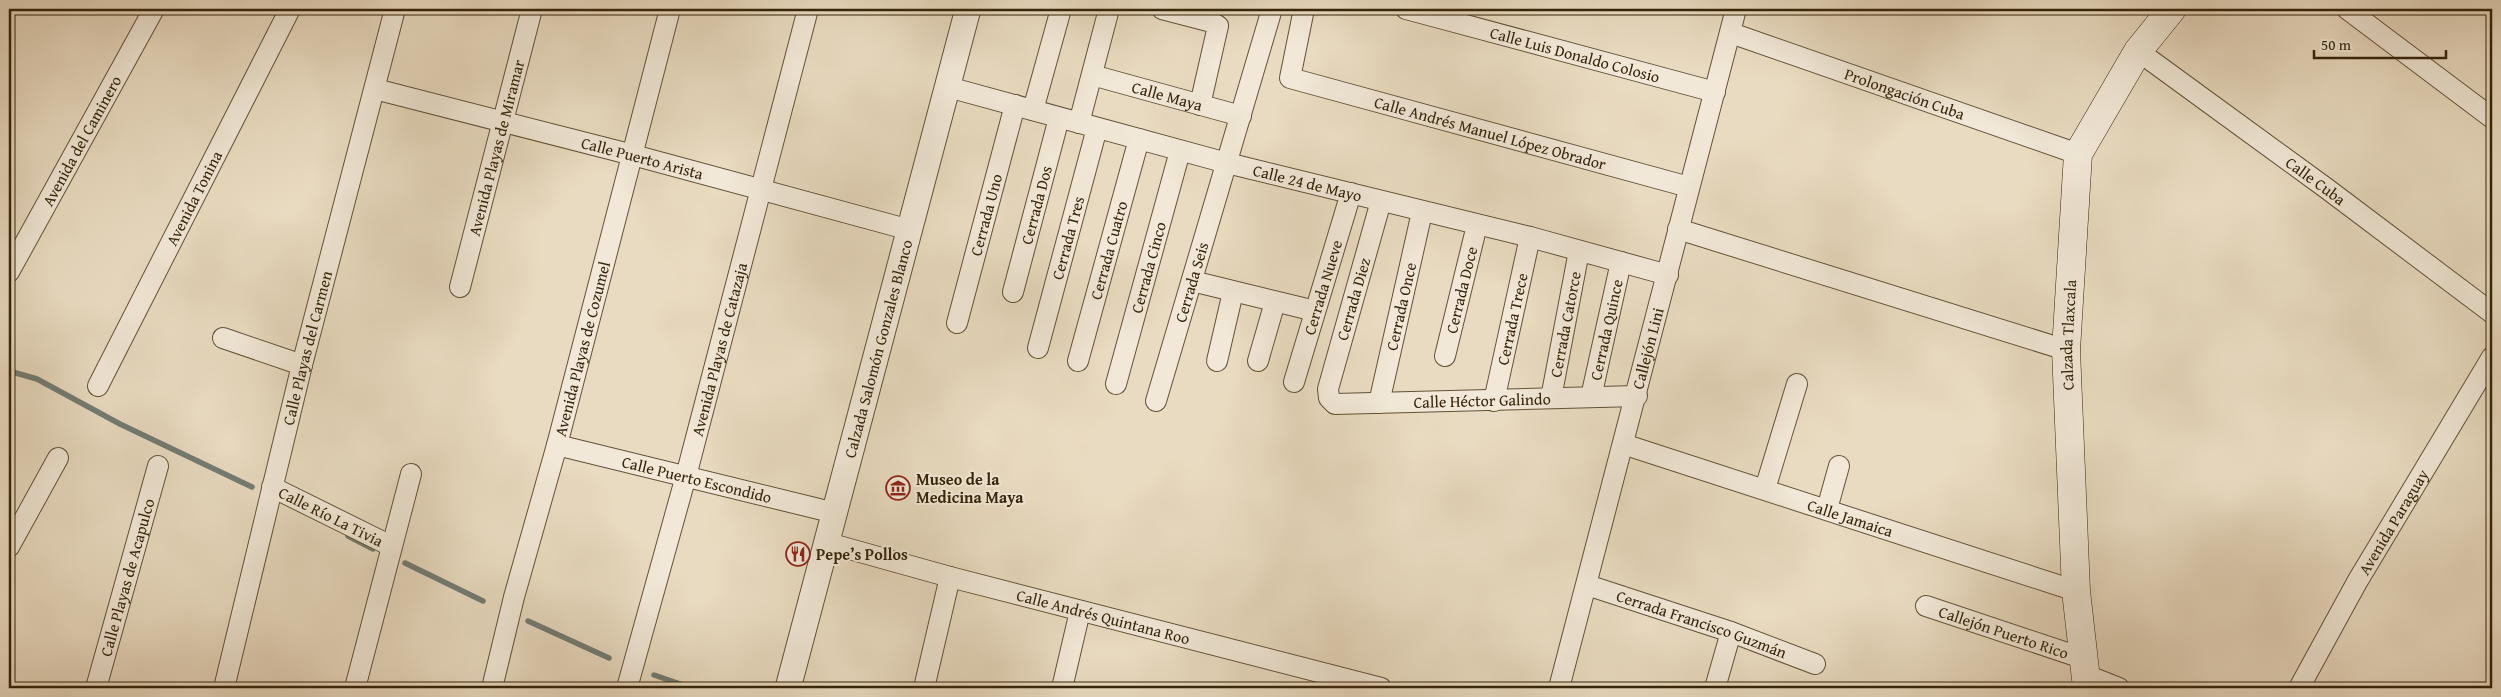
<svg xmlns="http://www.w3.org/2000/svg" width="2501" height="697" viewBox="0 0 2501 697" font-family="'Gentium Book Plus',serif">
  <style>
    .lines { fill: none; stroke-linecap: round; stroke-linejoin: round }
    .stream { stroke: #727d74; stroke-width: 5.5 }
    .minor-casing { stroke: #625238; stroke-width: 22 }
    .tertiary-casing { stroke: #625238; stroke-width: 27 }
    .secondary-casing { stroke: #35240a; stroke-width: 29 }
    .minor { stroke: #f1e8d7; stroke-width: 20 }
    .tertiary { stroke: #f1e8d7; stroke-width: 25 }
    .secondary { stroke: #f1e8d7; stroke-width: 28 }
    .labels { text-anchor: middle; dominant-baseline: central; stroke-width: 4; stroke-linejoin: round; paint-order: stroke }
    .street-label { font-size: 16px; fill: #35240a; stroke: #f1e8d7 }
    .poi-label { font-size: 16px; font-weight: bold; fill: #35240a; stroke: #f1e8d7; text-anchor: start }
  </style>
  <rect width="100%" height="100%" fill="#e9dbc1"/>
  <filter id="stains"><feTurbulence type="fractalNoise" baseFrequency=".004" numOctaves="4"/><feColorMatrix values="0 0 0 0 .2 0 0 0 0 .09 0 0 0 0 .02 0 0 0 .5 -.17"/></filter>
  <radialGradient id="worn" r=".72"><stop offset=".6" stop-color="#630" stop-opacity="0"/><stop offset="1" stop-color="#630" stop-opacity=".3"/></radialGradient>
  <g class="lines">
    <!-- stream -->
    <path class="stream" d="M9 371 37 379 120 424 252 487
      M348 536 373 549
      M405 563 483 601
      M528 621 609 658
      M654 675 692 688"/>
    <!-- minor casing -->
    <g class="minor-casing">
      <g id="minor">
        <path d="M1162 9 1212 22 1218 26 1200 105"/>
        <path id="s1" d="M1304 9 1290 78 1689 187"/>
        <path id="s2" d="M1406 9 1715 92"/>
        <path d="M2347 9 2492 118"/>
        <path id="s3" d="M1731 33 2078 154"/>
        <path id="s4" d="M2138 51 2326 188 2492 313"/>
        <path id="s5" d="M1092 75 1241 116"/>
        <path id="s6" d="M948 87 1227 163 1530 237 1668 275"/>
        <path id="s7" d="M375 89 633 155 910 230"/>
        <path d="M1033 110 1061 9"/>
        <path d="M1079 123 1109 9"/>
        <path id="s8" d="M1381 201 1328 389 1329 398 1335 404 1637 396"/>
        <path d="M1678 229 2066 350"/>
        <path id="s9" d="M9 272 154 9"/>
        <path d="M1192 281 1315 311"/>
        <path id="s10" d="M460 287 532 9"/>
        <path id="s11" d="M1013 292 1059 118"/>
        <path id="s12" d="M957 323 1015 105"/>
        <path d="M223 338 302 365"/>
        <path id="s13" d="M1038 348 1097 128"/>
        <path id="s14" d="M1445 356 1477 225"/>
        <path id="s15" d="M1078 361 1139 139"/>
        <path d="M1217 361 1233 292"/>
        <path d="M1258 361 1275 302"/>
        <path id="s16" d="M1294 382 1351 193"/>
        <path id="s17" d="M1116 384 1180 151"/>
        <path id="s18" d="M98 386 290 9"/>
        <path id="s19" d="M1591 397 1621 262"/>
        <path id="s20" d="M1551 398 1579 251"/>
        <path id="s21" d="M1156 401 1272 9"/>
        <path id="s22" d="M1494 401 1530 237"/>
        <path id="s23" d="M1379 403 1422 212"/>
        <path id="s24" d="M1623 444 2076 591"/>
        <path id="s25" d="M557 445 835 513"/>
        <path id="s26" d="M272 487 391 546"/>
        <path d="M1765 489 1797 384"/>
        <path d="M1827 509 1839 466"/>
        <path id="s27" d="M828 543 950 577 1381 688"/>
        <path d="M9 547 58 458"/>
        <path id="s28" d="M1587 585 1731 632 1815 664"/>
        <path id="s29" d="M1926 606 2082 658"/>
        <path d="M2086 675 2119 688"/>
        <path id="s30" d="M96 688 158 466"/>
        <path id="s31" d="M224 688 302 365 395 9"/>
        <path d="M355 688 411 474"/>
        <path id="s32" d="M492 688 514 597 557 445 670 9"/>
        <path id="s33" d="M627 688 686 476 808 9"/>
        <path d="M924 688 950 577"/>
        <path d="M1062 688 1080 611"/>
        <path id="s34" d="M1559 688 1736 9"/>
        <path d="M1715 688 1731 632"/>
        <path id="s35" d="M2299 688 2357 582 2492 357"/>
      </g>
    </g>
    <!-- tertiary casing -->
    <g class="tertiary-casing">
      <g id="tertiary">
        <path id="s36" d="M788 688 968 9"/>
      </g>
    </g>
    <!-- secondary casing -->
    <g class="secondary-casing">
      <g id="secondary">
        <path id="s37" d="M2087 688 2076 591 2066 350 2078 154 2138 51 2172 9"/>
      </g>
    </g>
    <!-- minor -->
    <use href="#minor" class="minor"/>
    <!-- tertiary -->
    <use href="#tertiary" class="tertiary"/>
    <!-- secondary -->
    <use href="#secondary" class="secondary"/>
  </g>
  <!-- icons -->
  <defs>
    <g id="museum-ring" transform="scale(1.25)"><circle r="9.5" fill="#f1e8d7" stroke="#8f2418" stroke-width="1.5"/><path d="M0-6L6-3V-2H-6V-3ZM-5-1h2V3h-2ZM-1-1h2V3h-2ZM3-1h2V3H3ZM-6 4H6V6H-6Z" fill="#8f2418"/></g>
    <g id="restaurant-ring" transform="scale(1.25)"><circle r="9.5" fill="#f1e8d7" stroke="#8f2418" stroke-width="1.5"/><path d="M-5-6h1v4h1v-4h1v4h1v-4h1v5L-1.5 .5V6h-2V.5L-5-1ZM5-6V6H3V1.5H1.5Q1.5-4 5-6Z" fill="#8f2418"/></g>
  </defs>
  <g fill-rule="evenodd">
    <use href="#museum-ring" x="898" y="488"/>
    <use href="#restaurant-ring" x="798" y="554"/>
  </g>
  <g class="labels">
    <!-- street labels -->
    <g class="street-label">
      <text stroke="none"><textPath href="#s2" startOffset="175">Calle Luis Donaldo Colosio</textPath></text>
      <text stroke="none"><textPath href="#s3" startOffset="184">Prolongación Cuba</textPath></text>
      <text stroke="none"><textPath href="#s5" startOffset="78">Calle Maya</textPath></text>
      <text stroke="none"><textPath href="#s1" startOffset="278">Calle Andrés Manuel López Obrador</textPath></text>
      <text stroke="none"><textPath href="#s9" startOffset="150">Avenida del Caminero</textPath></text>
      <text stroke="none"><textPath href="#s10" startOffset="144">Avenida Playas de Miramar</textPath></text>
      <text stroke="none"><textPath href="#s7" startOffset="276">Calle Puerto Arista</textPath></text>
      <text stroke="none"><textPath href="#s4" startOffset="220">Calle Cuba</textPath></text>
      <text stroke="none"><textPath href="#s6" startOffset="372">Calle 24 de Mayo</textPath></text>
      <text stroke="none"><textPath href="#s18" startOffset="211">Avenida Tonina</textPath></text>
      <text stroke="none"><textPath href="#s11" startOffset="90">Cerrada Dos</textPath></text>
      <text stroke="none"><textPath href="#s12" startOffset="112">Cerrada Uno</textPath></text>
      <text stroke="none"><textPath href="#s13" startOffset="114">Cerrada Tres</textPath></text>
      <text stroke="none"><textPath href="#s15" startOffset="115">Cerrada Cuatro</textPath></text>
      <text stroke="none"><textPath href="#s17" startOffset="121">Cerrada Cinco</textPath></text>
      <text stroke="none"><textPath href="#s21" startOffset="124">Cerrada Seis</textPath></text>
      <text stroke="none"><textPath href="#s16" startOffset="99">Cerrada Nueve</textPath></text>
      <text stroke="none"><textPath href="#s14" startOffset="68">Cerrada Doce</textPath></text>
      <text transform="translate(1353 299) rotate(-74)">Cerrada Diez</text>
      <text stroke="none"><textPath href="#s23" startOffset="99">Cerrada Once</textPath></text>
      <text stroke="none"><textPath href="#s22" startOffset="84">Cerrada Trece</textPath></text>
      <text stroke="none"><textPath href="#s20" startOffset="75">Cerrada Catorce</textPath></text>
      <text stroke="none"><textPath href="#s19" startOffset="69">Cerrada Quince</textPath></text>
      <text stroke="none"><textPath href="#s37" startOffset="354">Calzada Tlaxcala</textPath></text>
      <text stroke="none"><textPath href="#s31" startOffset="350">Calle Playas del Carmen</textPath></text>
      <text stroke="none"><textPath href="#s32" startOffset="351">Avenida Playas de Cozumel</textPath></text>
      <text stroke="none"><textPath href="#s33" startOffset="351">Avenida Playas de Catazaja</textPath></text>
      <text stroke="none"><textPath href="#s36" startOffset="351">Calzada Salomón Gonzales Blanco</textPath></text>
      <text stroke="none"><textPath href="#s34" startOffset="351">Callejón Lini</textPath></text>
      <text stroke="none"><textPath href="#s8" startOffset="360">Calle Héctor Galindo</textPath></text>
      <text stroke="none"><textPath href="#s25" startOffset="144">Calle Puerto Escondido</textPath></text>
      <text stroke="none"><textPath href="#s26" startOffset="66">Calle Río La Tivia</textPath></text>
      <text stroke="none"><textPath href="#s24" startOffset="239">Calle Jamaica</textPath></text>
      <text stroke="none"><textPath href="#s35" startOffset="191">Avenida Paraguay</textPath></text>
      <text stroke="none"><textPath href="#s30" startOffset="115">Calle Playas de Acapulco</textPath></text>
      <text stroke="none"><textPath href="#s27" startOffset="285">Calle Andrés Quintana Roo</textPath></text>
      <text stroke="none"><textPath href="#s28" startOffset="121">Cerrada Francisco Guzmán</textPath></text>
      <text stroke="none"><textPath href="#s29" startOffset="82">Callejón Puerto Rico</textPath></text>
    </g>
    <!-- poi labels -->
    <g class="poi-label">
      <text x="916" y="479">Museo de la<tspan x="916" dy="18">Medicina Maya</tspan></text>
      <text x="816" y="554">Pepe’s Pollos</text>
    </g>
  </g>
  <!-- margin -->
  <rect width="2501" height="697" fill="none" stroke="#e9dbc1" stroke-width="30"/>
  <rect x="10" y="10" width="2481" height="677" fill="none" stroke="#35240a" stroke-width="2.5"/>
  <rect x="15" y="15" width="2471" height="667" fill="none" stroke="#35240a"/>
  <!-- scale -->
  <path d="M2314 50v8h132v-8" fill="none" stroke="#35240a" stroke-width="2.5"/>
  <text x="2321" y="50" font-size="15" fill="#35240a" stroke="#f1e8d7" stroke-width="4" paint-order="stroke">50 m</text>
  <rect width="100%" height="100%" filter="url(#stains)"/>
  <rect width="100%" height="100%" fill="url(#worn)"/>
</svg>
